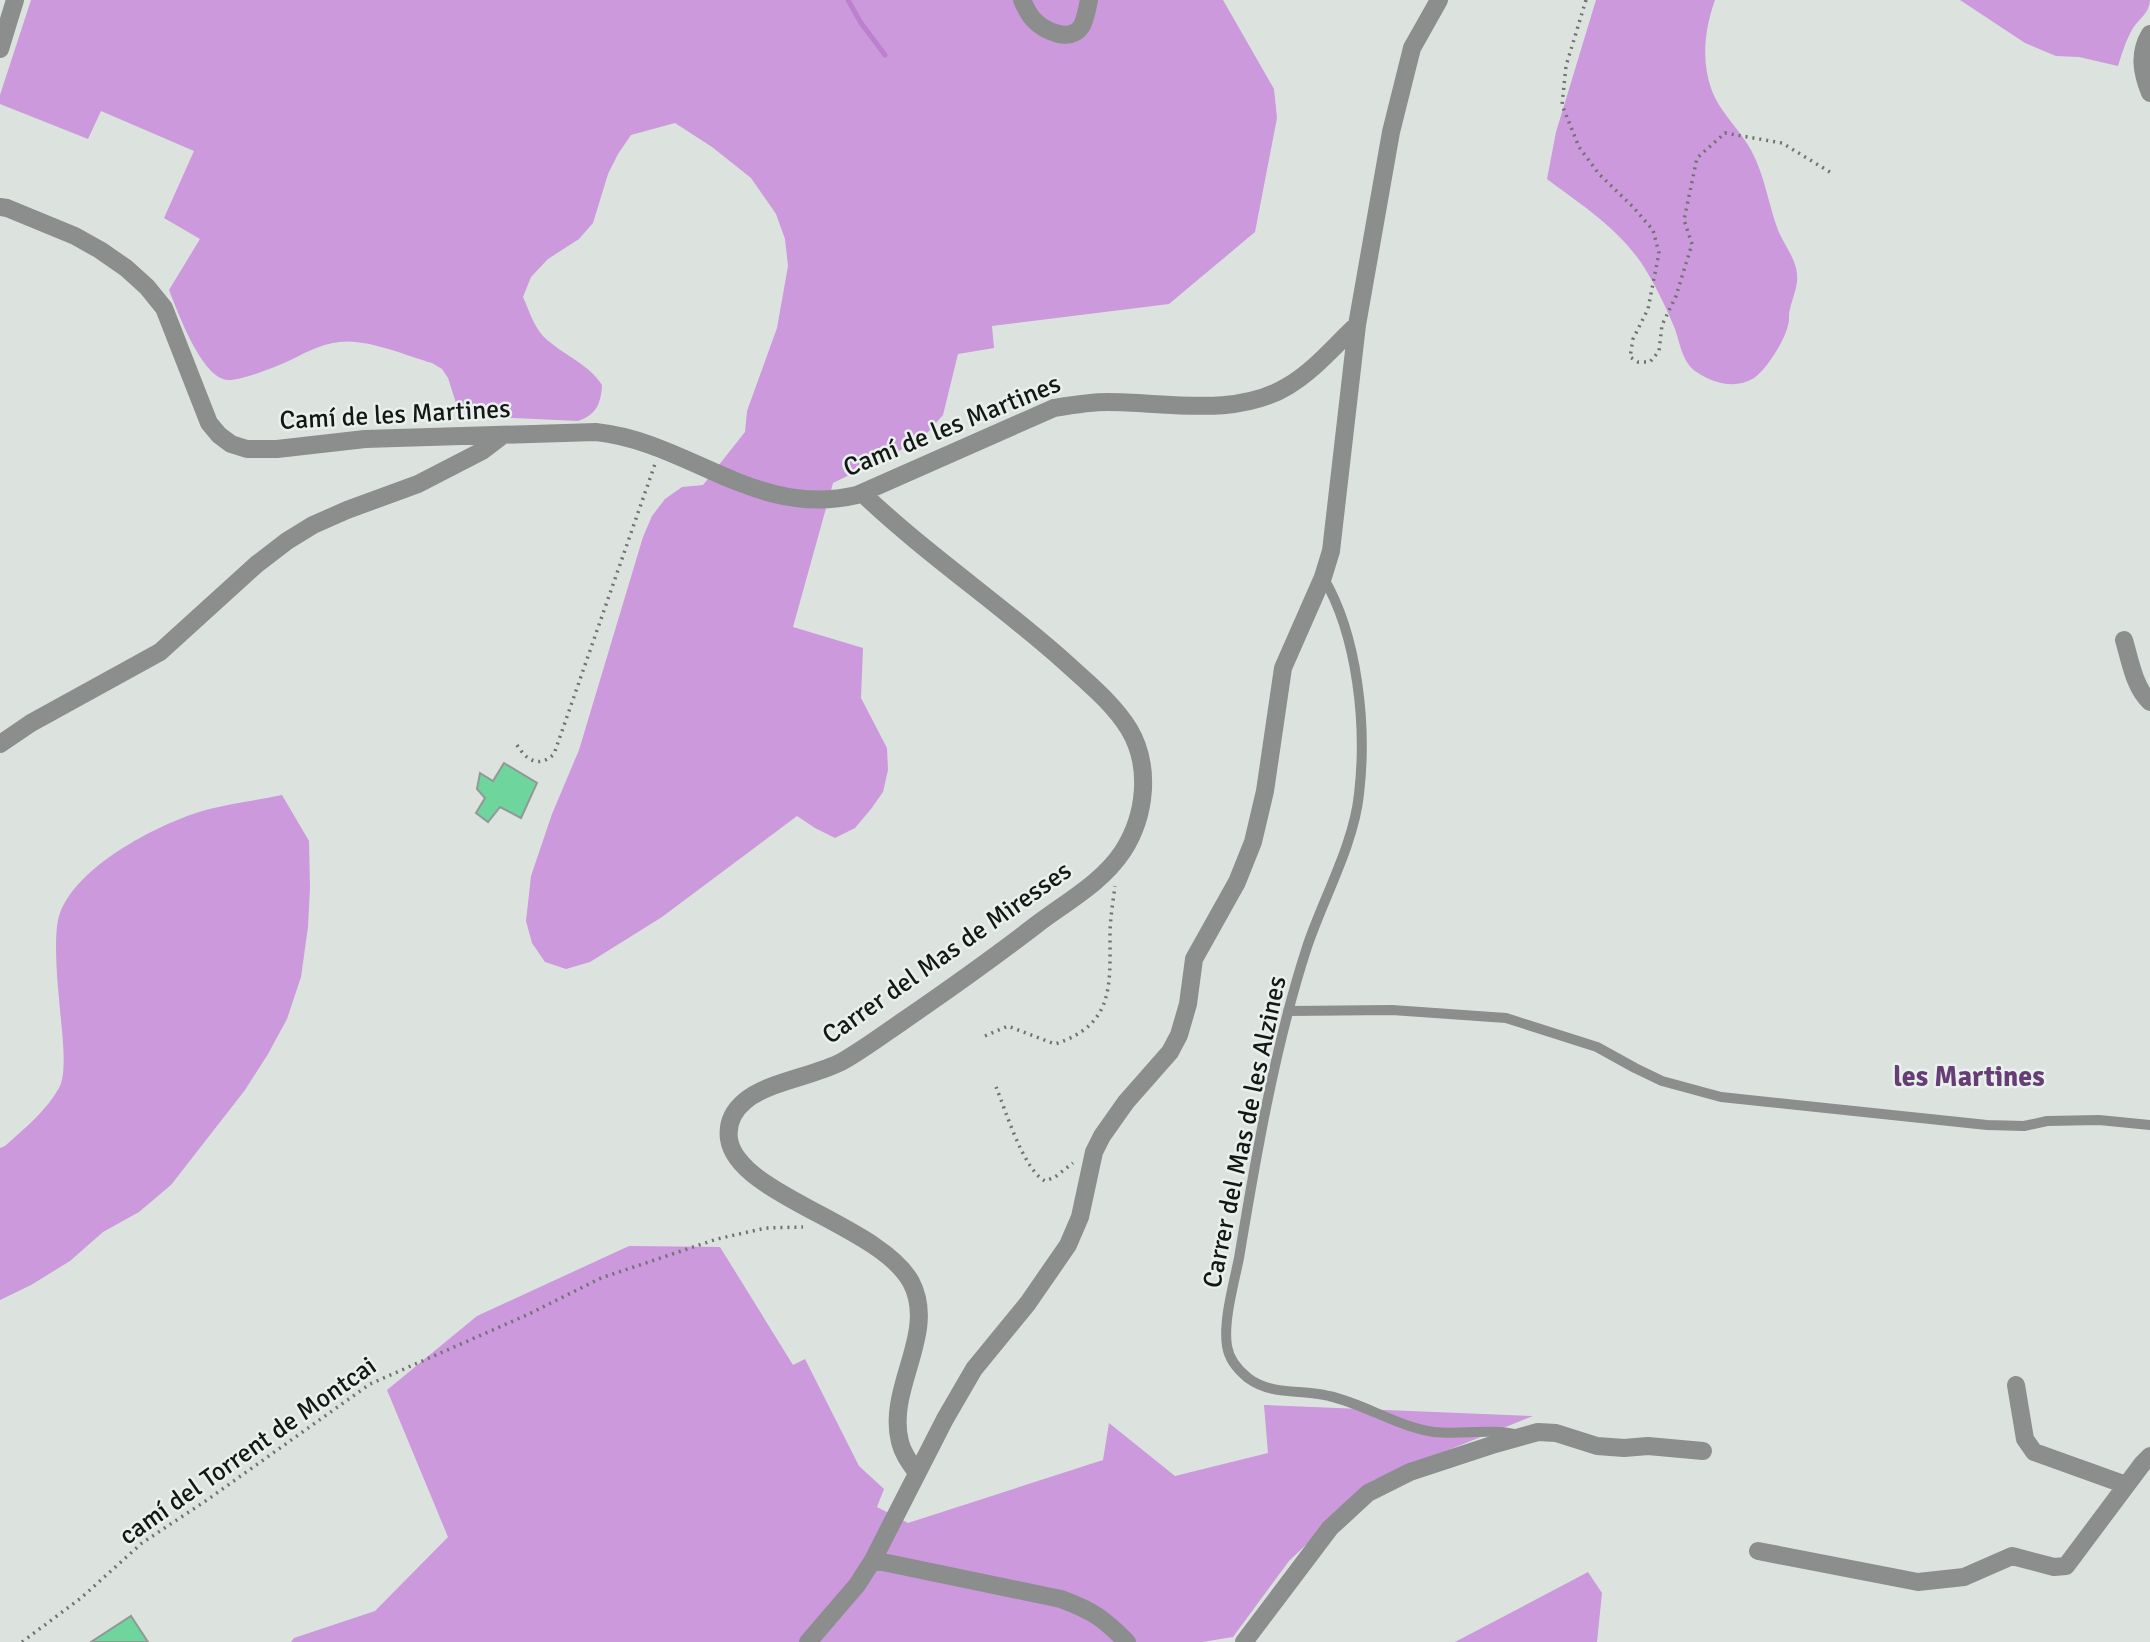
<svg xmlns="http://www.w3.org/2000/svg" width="2150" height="1642" viewBox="0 0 2150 1642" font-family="Signika,sans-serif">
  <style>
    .green { fill: #cb99dc }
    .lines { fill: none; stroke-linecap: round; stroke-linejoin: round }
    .stream { stroke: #bc80cf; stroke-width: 5 }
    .building { fill: #6ed69c; stroke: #929995; stroke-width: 2 }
    .path { stroke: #6f7370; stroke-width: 3.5; stroke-dasharray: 2 5; stroke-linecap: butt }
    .service { stroke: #8b8e8c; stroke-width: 10 }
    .minor { stroke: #8b8e8c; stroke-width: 18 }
    .labels { text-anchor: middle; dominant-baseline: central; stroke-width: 5; stroke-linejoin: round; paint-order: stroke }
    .street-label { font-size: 26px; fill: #151716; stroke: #e9f1ec }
    .neighbourhood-label { font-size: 28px; font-weight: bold; fill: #663d74; stroke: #e9f1ec }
  </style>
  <rect width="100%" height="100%" fill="#dce3de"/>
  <!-- green -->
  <path class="green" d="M31 0H1223L1274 89 1277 118 1255 232 1169 304 992 326 994 348 958 354 943 415 921 440 833 483 793 627 863 648 861 698 887 748 888 770 883 792 871 809 855 828 835 838 815 828 797 816 662 917 590 962 566 969 545 962 532 943 526 921 531 876 552 814 579 750 643 537 652 516 665 499 682 487 703 485 745 432 747 411 777 328 788 266 785 239 776 214 751 178 712 147 675 123 631 135 618 154 608 174 593 223 579 239 548 259 531 277 523 297C529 310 533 325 543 336 562 355 587 362 602 385 601 404 596 415 578 421L472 416 456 403 448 378 442 369 432 363C405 355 365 338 339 342 319 344 302 355 284 363 273 368 239 381 228 380 202 379 178 312 169 290L200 239 164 218 194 151 101 111 88 139 0 104V95Z
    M1596 0H1715C1705 28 1701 59 1711 88 1719 112 1739 128 1751 150 1765 176 1768 203 1778 230 1783 243 1793 255 1796 268 1800 283 1793 296 1790 309 1788 315 1790 320 1788 325 1785 340 1767 369 1754 378 1735 390 1712 383 1695 371 1682 361 1680 343 1675 329 1667 310 1658 290 1647 272 1623 231 1584 207 1547 179L1556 132Z
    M1960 0H2150C2150 12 2139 19 2133 28 2126 40 2122 53 2118 66L2079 57 2056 56 2025 43Z
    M282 795 309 841 310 888 308 927 301 977 287 1019 268 1054 245 1090 171 1185 139 1212 103 1232 70 1261 31 1285 0 1300V1148L5 1146C24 1129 47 1110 59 1088 69 1070 60 1019 59 998 57 978 53 931 60 913 78 866 153 827 199 812 225 804 255 801 282 795Z
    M629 1246 720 1247 793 1365 805 1359 859 1466 884 1489 877 1507 908 1523 1103 1460 1109 1423 1175 1476 1268 1453 1264 1405 1533 1416 1374 1480 1289 1561 1233 1637 1202 1642H291L294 1638 375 1611 448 1537 387 1390 477 1316Z
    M1588 1572 1602 1593 1597 1642H1455Z"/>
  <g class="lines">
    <!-- stream -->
    <path class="stream" d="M848 0 861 23 885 55"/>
  </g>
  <!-- building -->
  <path class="building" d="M504 763 537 783 521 818 500 807 488 822 476 813 485 798 477 789 480 773 493 781Z
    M131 1616 148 1642H91Z"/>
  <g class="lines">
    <!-- path -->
    <path class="path" d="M1586 0 1566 66 1562 105 1579 147 1599 174 1633 207 1653 230 1659 253 1648 309 1633 339 1630 357 1638 362H1650L1659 351 1662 325 1676 296 1692 244 1684 220 1697 158 1725 133 1782 143 1830 172
      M517 745C527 761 539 768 554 754L655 464
      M985 1036 1008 1026 1055 1044C1114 1025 1110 986 1110 935 1110 919 1113 902 1115 886
      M996 1087C1006 1111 1023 1169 1045 1181L1055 1177 1073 1163
      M22 1642 81 1598 142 1543 207 1500 370 1384 529 1314 601 1278 717 1239 766 1228 803 1227"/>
    <!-- service -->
    <path class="service" d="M1323 577C1358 636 1367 726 1359 794 1354 844 1323 899 1307 947 1275 1045 1256 1156 1239 1258 1234 1283 1223 1321 1227 1346 1229 1359 1238 1370 1248 1378 1272 1396 1301 1389 1329 1396 1365 1404 1398 1427 1434 1432 1462 1435 1491 1428 1518 1435
      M1288 1011 1392 1010 1506 1018 1597 1047 1635 1068 1662 1081 1721 1097 1987 1125 2024 1126 2047 1121 2099 1120 2150 1125"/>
    <!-- minor -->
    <path class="minor" d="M1022 0C1025 6 1028 14 1033 19 1044 31 1070 43 1081 27 1086 19 1087 8 1089 0
      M2150 34C2138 54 2142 73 2150 93
      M0 49 15 0
      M0 207 7 208 75 236 100 250 126 268 147 287 164 308 209 423 219 435 231 444 247 449H277L365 439 596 432C690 442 756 519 857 495L1054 408C1072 405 1089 402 1108 402 1166 402 1236 418 1288 386 1315 370 1335 345 1357 325
      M862 493C926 554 999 603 1065 662 1087 682 1113 703 1129 729 1151 766 1146 815 1123 851 1102 883 1066 902 1036 925 993 958 948 990 903 1021 884 1034 864 1049 843 1061 816 1076 766 1082 745 1101 733 1111 727 1124 729 1139 737 1195 880 1225 911 1282 938 1333 886 1388 900 1442 903 1454 910 1463 917 1473
      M2124 640C2130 660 2134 687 2150 702
      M0 744 31 723 160 652 257 564 287 541 313 525 347 510 418 484 482 451 503 435
      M2016 1385 2025 1439 2034 1452 2126 1485
      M1758 1551 1918 1582 1964 1577 2012 1556 2054 1567 2066 1566 2143 1463 2150 1456
      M873 1560 1061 1599C1093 1611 1103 1618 1127 1642
      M808 1642 857 1585 873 1560 945 1419 974 1369 1028 1303 1068 1245 1080 1217 1094 1152 1102 1136 1126 1102 1170 1052 1179 1035 1188 1004 1194 959 1237 882 1253 842 1265 791 1283 668 1323 577 1331 551 1357 325 1391 132 1412 48 1439 0
      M1244 1642 1330 1528 1368 1493 1410 1472 1495 1444 1538 1432 1556 1433 1597 1446 1624 1448 1648 1446 1703 1451"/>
  </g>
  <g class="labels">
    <!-- street labels -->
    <g class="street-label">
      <text transform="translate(395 415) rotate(-3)">Camí de les Martines</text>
      <text transform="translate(952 426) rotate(-22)">Camí de les Martines</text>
      <text transform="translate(947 953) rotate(-35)">Carrer del Mas de Miresses</text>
      <text transform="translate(1245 1132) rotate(-78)">Carrer del Mas de les Alzines</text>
      <text transform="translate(248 1451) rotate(-35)">camí del Torrent de Montcai</text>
    </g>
    <!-- neighbourhood labels -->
    <g class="neighbourhood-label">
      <text x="1969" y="1077">les Martines</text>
    </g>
  </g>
</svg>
